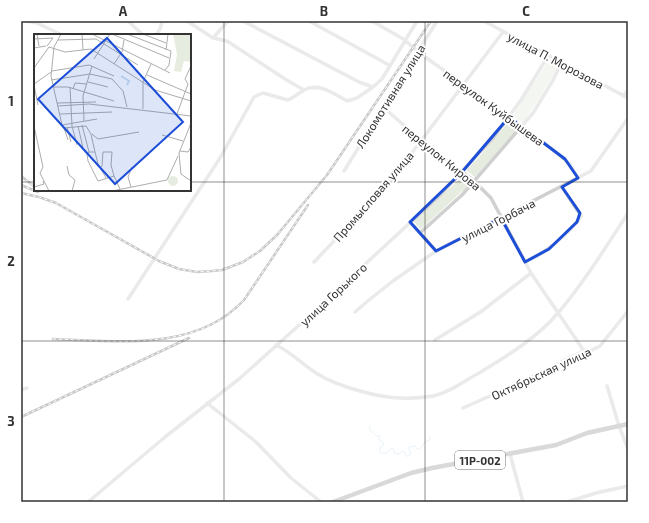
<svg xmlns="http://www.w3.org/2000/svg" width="649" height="523" viewBox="0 0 649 523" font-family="'Exo 2',sans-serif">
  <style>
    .green { fill: #e6ecdf }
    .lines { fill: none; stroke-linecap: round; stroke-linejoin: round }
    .stream { stroke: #cfe2ee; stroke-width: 1 }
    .minor { stroke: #d0d0d0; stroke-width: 3.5 }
    .major { stroke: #ababab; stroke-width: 4.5 }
    .rail-casing { stroke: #888; stroke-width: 2.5 }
    .rail { stroke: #fff; stroke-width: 1; stroke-dasharray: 3; stroke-linecap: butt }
    .marked { fill: none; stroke: #1d4ed8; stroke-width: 3; stroke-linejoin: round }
    .grid { fill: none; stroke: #333; stroke-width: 1; stroke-opacity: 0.55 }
    .labels { text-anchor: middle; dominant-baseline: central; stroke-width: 4; stroke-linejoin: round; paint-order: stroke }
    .shield { fill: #fff; stroke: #707070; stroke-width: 1 }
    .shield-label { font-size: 11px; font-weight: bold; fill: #333 }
    .street-label { font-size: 12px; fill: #333; stroke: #fff }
    .inset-river { fill: none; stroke: #cfe2ee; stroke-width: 2 }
    .inset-road { fill: none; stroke: #adadad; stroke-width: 1 }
    .view { fill: #1d4ed8; fill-opacity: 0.15; stroke: #1d4ed8; stroke-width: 2 }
    .inset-edge { fill: none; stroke: #333; stroke-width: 2 }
    .neatline { fill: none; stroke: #333; stroke-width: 1.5 }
    .grid-label { font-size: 13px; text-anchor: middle; font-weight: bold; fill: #333 }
  </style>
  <rect width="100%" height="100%" fill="#fff"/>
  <!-- green -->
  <path class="green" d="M551 60 558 64 559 66 542 94 524 121 521 122 514 117 513 115 548 61Z
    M510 120 518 124 519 127 475 177 466 170 480 156Z
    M463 176H465L470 181V184L421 229 413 221Z"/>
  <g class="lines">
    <!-- stream -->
    <path class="stream" d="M370 426 369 429 377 436H380L379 440 383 442 384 444 380 447V452L382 453H387L392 448H393L394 453 399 454 403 451 405 452 406 456H409L411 453 409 450V447L415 446 417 449H420L426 441H429L430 437"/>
    <!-- minor -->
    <path class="minor" d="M27 21 37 23V22
      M128 21 143 35
      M187 21 213 38 228 21
      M243 21 359 82 373 87
      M309 21 389 65
      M372 21 405 40 418 52 522 126 552 149 570 164 578 178
      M484 21 628 98
      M37 23 62 35
      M156 35 160 29 162 21
      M213 38 227 41 285 79 304 90C319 82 334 94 347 101L357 98 373 87 382 79 417 21
      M623 96 628 90
      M384 108 421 140 474 181 491 198 531 273 584 351
      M344 171 437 21
      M410 222 436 251
      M420 233 462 195 533 113 552 82 561 64
      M314 262 377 196 405 162 503 32
      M525 262C545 253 569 235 581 216L562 187
      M128 299 220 158 254 97 263 93 288 100 292 98 304 90
      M355 312 369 300 393 281 436 251 591 171 628 118
      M435 340 482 311 531 273
      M276 345C291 352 302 364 316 373 330 382 345 387 360 391 383 398 409 400 433 396 449 393 464 381 479 373 507 356 537 338 558 313 584 282 606 247 628 213
      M607 386 619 426 628 449
      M21 390 27 388
      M207 403 256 442 291 478 321 502
      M463 408 526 380 571 357 584 351H590L600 346 628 311
      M510 454 523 502
      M88 502 165 437 239 379 297 327 440 195 493 138 521 100 548 56
      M567 502 596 493 628 486"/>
    <!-- major -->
    <path class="major" d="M333 502 411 473 432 468 556 445 587 433 628 424"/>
    <!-- rail casing -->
    <g class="rail-casing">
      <path id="rail" d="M21 176 35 187
        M21 185 38 192
        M21 193 39 197 56 203 159 261 179 269 197 272 212 271 222 270 243 262 260 251 277 235 327 175 431 21
        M53 339C117 341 196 352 244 300L308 205
        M21 417 189 338"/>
    </g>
    <!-- rail -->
    <use href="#rail" class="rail"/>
  </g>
  <!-- marked area -->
  <path d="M0 0H649V523H0ZM509 117 565 159 578 178 562 187 580 213 577 222 549 249 525 262 501 218 436 251 410 222 462 172Z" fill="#fff" fill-opacity=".55" fill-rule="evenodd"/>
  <path class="marked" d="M509 117 565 159 578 178 562 187 580 213 577 222 549 249 525 262 501 218 436 251 410 222 462 172Z"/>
  <!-- grid -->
  <path class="grid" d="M224 21V502M425 21V502M21 182H35M190 182H628M21 341H628"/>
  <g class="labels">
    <!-- shield labels -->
    <rect class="shield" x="455" y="451" width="50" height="18" rx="3"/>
    <g class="shield-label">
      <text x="480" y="460">11Р-002</text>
    </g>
    <!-- street labels -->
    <g class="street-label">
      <text transform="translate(556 60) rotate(28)">улица П. Морозова</text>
      <text transform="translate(390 96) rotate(-58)">Локомотивная улица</text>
      <text transform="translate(494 107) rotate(36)">переулок Куйбышева</text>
      <text transform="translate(442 157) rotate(39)">переулок Кирова</text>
      <text transform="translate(373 196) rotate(-49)">Промысловая улица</text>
      <text transform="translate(498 220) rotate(-27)">улица Горбача</text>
      <text transform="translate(333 294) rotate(-43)">улица Горького</text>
      <text transform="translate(541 373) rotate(-25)">Октябрьская улица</text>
    </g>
  </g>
  <!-- overview -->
  <g transform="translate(34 34)">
    <rect width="157" height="157" fill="#fff"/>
    <path d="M139 0H157V28L150 27 147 38 140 37 143 20ZM134 147a5 5 0 1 1 10 0a5 5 0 1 1-10 0Z" fill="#e6ecdf"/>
    <path class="inset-river" d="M87 42 95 47 93 51"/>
    <path class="inset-road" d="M3 0 5 12M27 0 20 13 17 42 28 91 63 85M48 0 49 16M58 0 136 39M78 0 135 24M93 0 137 17 135 31 131 36M109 0 132 9M0 5 19 4 13 12M24 6 62 5 104 31M0 14 12 12M132 16 134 0M60 25 76 0M80 30 88 18 90 6M0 34 15 13 31 18 57 15 121 56 157 67M18 37 55 31 80 42M113 41 157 60M17 46 56 40 78 45 89 57 93 73M54 48 74 53M0 50 17 38M0 51 4 71M19 53H34L80 67M36 53 38 92 43 111M39 55 41 49 53 50M23 69 62 68M24 72 55 70 157 82M109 75V48L117 30M26 80 78 78M143 80 154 50 151 45 157 32M50 87 49 62 58 32M157 89 145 119 147 140 157 147M48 91 55 118M0 92 9 133 6 139 15 157M44 92 49 114M33 93 37 108M58 100 64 105 105 98M128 101 149 107M34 106 30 94 52 92 57 100 61 118M146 117 154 118 157 113M55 118 53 120 54 127 64 147 80 142 86 155M55 118H61L64 130 72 144M33 132 35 141 41 146 38 157M66 134 68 132 69 118H78L77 131 80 142M0 153 10 150 9 147M97 153 94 143 98 133M78 157 133 146 144 122"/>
    <path class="view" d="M73 4 149 88 81 150 4 65Z"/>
    <rect width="157" height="157" class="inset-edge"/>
  </g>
  <!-- border -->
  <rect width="649" height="523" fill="none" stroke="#ffffff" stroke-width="44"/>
  <rect x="22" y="22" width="605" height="479" class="neatline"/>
  <g class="grid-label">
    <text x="123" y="16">A</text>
    <text x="324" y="16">B</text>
    <text x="526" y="16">C</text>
    <text x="11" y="106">1</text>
    <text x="11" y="266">2</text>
    <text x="11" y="426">3</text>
  </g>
</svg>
